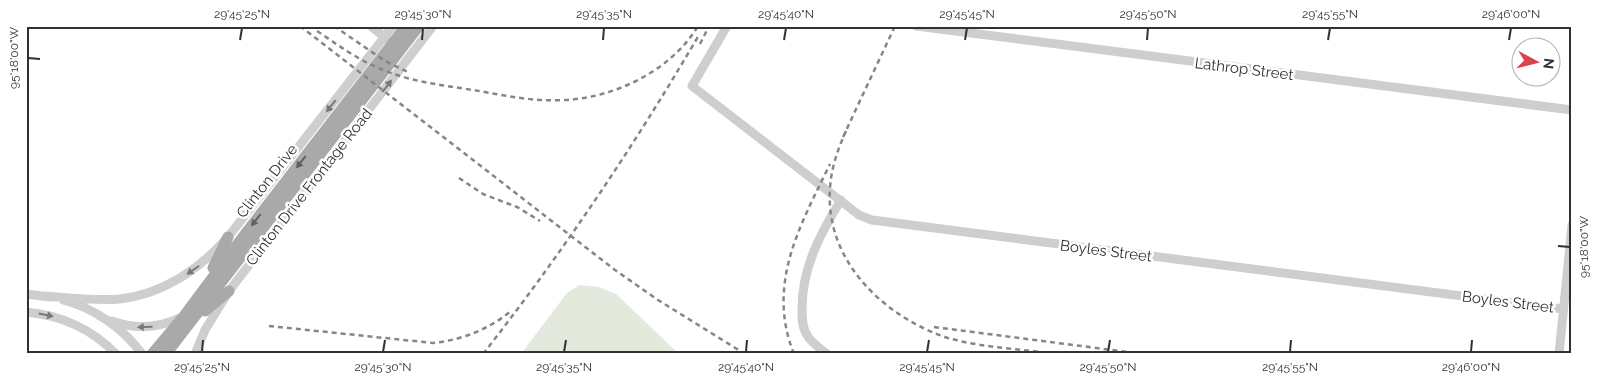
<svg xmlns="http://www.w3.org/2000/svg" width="1598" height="380" viewBox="0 0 1598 380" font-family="Raleway,sans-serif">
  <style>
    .green { fill: #e4e9de }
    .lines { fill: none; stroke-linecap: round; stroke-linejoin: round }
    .minor { stroke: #cecece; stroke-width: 9 }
    .major { stroke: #a9a9a9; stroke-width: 11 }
    .rail { stroke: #868686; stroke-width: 2.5; stroke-dasharray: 5 4; stroke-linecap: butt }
    .oneway { fill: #787878 }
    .oneway2 { fill: #616161 }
    .ticks { fill: none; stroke: #313131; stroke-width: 2 }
    .labels { text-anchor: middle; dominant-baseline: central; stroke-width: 5; stroke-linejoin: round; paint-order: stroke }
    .street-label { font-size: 15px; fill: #313131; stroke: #fff }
    .neatline { fill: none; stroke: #313131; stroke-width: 2 }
    .ticks-label { font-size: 12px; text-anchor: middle; fill: #313131 }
  </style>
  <rect width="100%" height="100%" fill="#fff"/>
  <!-- green -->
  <path class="green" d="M579 285 599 287 616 294 679 354H521L567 293Z"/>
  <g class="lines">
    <!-- minor -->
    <path class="minor" d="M371 26 388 40
      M727 26 692 86 859 215 872 220 1563 309
      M916 26 1572 110
      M26 294 50 297
      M46 296C71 298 95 301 120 299 163 294 200 269 228 237L393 26
      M63 300C94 308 123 328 142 354
      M26 312C60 315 92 329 116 354
      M112 321C136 330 159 328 182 317
      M195 354 205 330 229 291 433 26
      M827 354C820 348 811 343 807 335 802 328 802 318 802 309 802 268 820 234 841 200
      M1559 354 1572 225"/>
    <!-- major -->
    <path class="major" d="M213 268 228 237
      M205 311 229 291
      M152 354 184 316 239 242 406 26
      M166 354 419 26"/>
    <!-- rail -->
    <path class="rail" d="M300 26 615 270 658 300 745 354
      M334 26 385 61 410 73
      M317 31C338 45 358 60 381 69 411 82 442 85 473 90 503 95 533 102 564 100 614 98 671 71 698 26
      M700 44 709 26
      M846 131C838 149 831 168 830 189 825 261 884 317 948 338 983 348 1022 349 1057 354
      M843 137 895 26
      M459 178 483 194 517 207 540 221
      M269 326 433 343C462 340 490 329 512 310
      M934 327 1143 354
      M483 354C563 252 634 146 699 35
      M794 354C766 284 800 226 830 164"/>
  </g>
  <!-- one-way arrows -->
  <defs><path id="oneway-solid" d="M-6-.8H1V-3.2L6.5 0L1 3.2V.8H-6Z" transform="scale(1.25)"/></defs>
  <g class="oneway">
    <use href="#oneway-solid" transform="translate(387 86) rotate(-52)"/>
    <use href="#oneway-solid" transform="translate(331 106) rotate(128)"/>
    <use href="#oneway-solid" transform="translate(193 270) rotate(145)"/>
    <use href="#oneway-solid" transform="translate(46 315) rotate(11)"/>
    <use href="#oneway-solid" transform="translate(145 327) rotate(178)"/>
  </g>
  <g class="oneway2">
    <use href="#oneway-solid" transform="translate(301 162) rotate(128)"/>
    <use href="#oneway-solid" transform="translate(256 220) rotate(128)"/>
  </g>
  <!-- ticks -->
  <path class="ticks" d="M240 40 242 28M422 40 423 28M603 40 604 28M784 40 786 28M965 40 967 28M1147 40 1148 28M1328 40 1330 28M1509 40 1511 28M28 58 40 59M1558 246 1570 247M202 352 203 340M383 352 385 340M564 352 566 340M746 352 747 340M927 352 929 340M1108 352 1110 340M1290 352 1291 340M1471 352 1472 340"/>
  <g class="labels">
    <!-- street labels -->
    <g class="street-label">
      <text transform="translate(1244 69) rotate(7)">Lathrop Street</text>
      <text transform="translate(267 181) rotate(-52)">Clinton Drive</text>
      <text transform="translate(309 187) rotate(-52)">Clinton Drive Frontage Road</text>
      <text transform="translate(1106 251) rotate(7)">Boyles Street</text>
      <text transform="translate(1508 302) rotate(7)">Boyles Street</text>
    </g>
  </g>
  <!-- border -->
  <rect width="1598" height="380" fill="none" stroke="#ffffff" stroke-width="55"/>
  <!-- north arrow -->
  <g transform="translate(1536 62) rotate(97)"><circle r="24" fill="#ffffff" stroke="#adadad"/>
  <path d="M0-4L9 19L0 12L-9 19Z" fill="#d7454d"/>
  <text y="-8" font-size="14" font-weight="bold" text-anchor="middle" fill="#313131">N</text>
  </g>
  <rect x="28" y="28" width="1542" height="324" class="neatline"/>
  <g class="ticks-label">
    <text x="242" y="18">29°45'25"N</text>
    <text x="423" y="18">29°45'30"N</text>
    <text x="604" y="18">29°45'35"N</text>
    <text x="786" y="18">29°45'40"N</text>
    <text x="967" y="18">29°45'45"N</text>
    <text x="1148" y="18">29°45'50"N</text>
    <text x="1330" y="18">29°45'55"N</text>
    <text x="1511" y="18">29°46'00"N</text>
    <text transform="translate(14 58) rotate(-90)" y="4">95°18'00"W</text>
    <text transform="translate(1584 247) rotate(-90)" y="4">95°18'00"W</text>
    <text x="202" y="371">29°45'25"N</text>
    <text x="383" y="371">29°45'30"N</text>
    <text x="564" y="371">29°45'35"N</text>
    <text x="746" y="371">29°45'40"N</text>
    <text x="927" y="371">29°45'45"N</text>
    <text x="1108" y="371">29°45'50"N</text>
    <text x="1290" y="371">29°45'55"N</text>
    <text x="1471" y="371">29°46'00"N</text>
  </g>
</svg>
